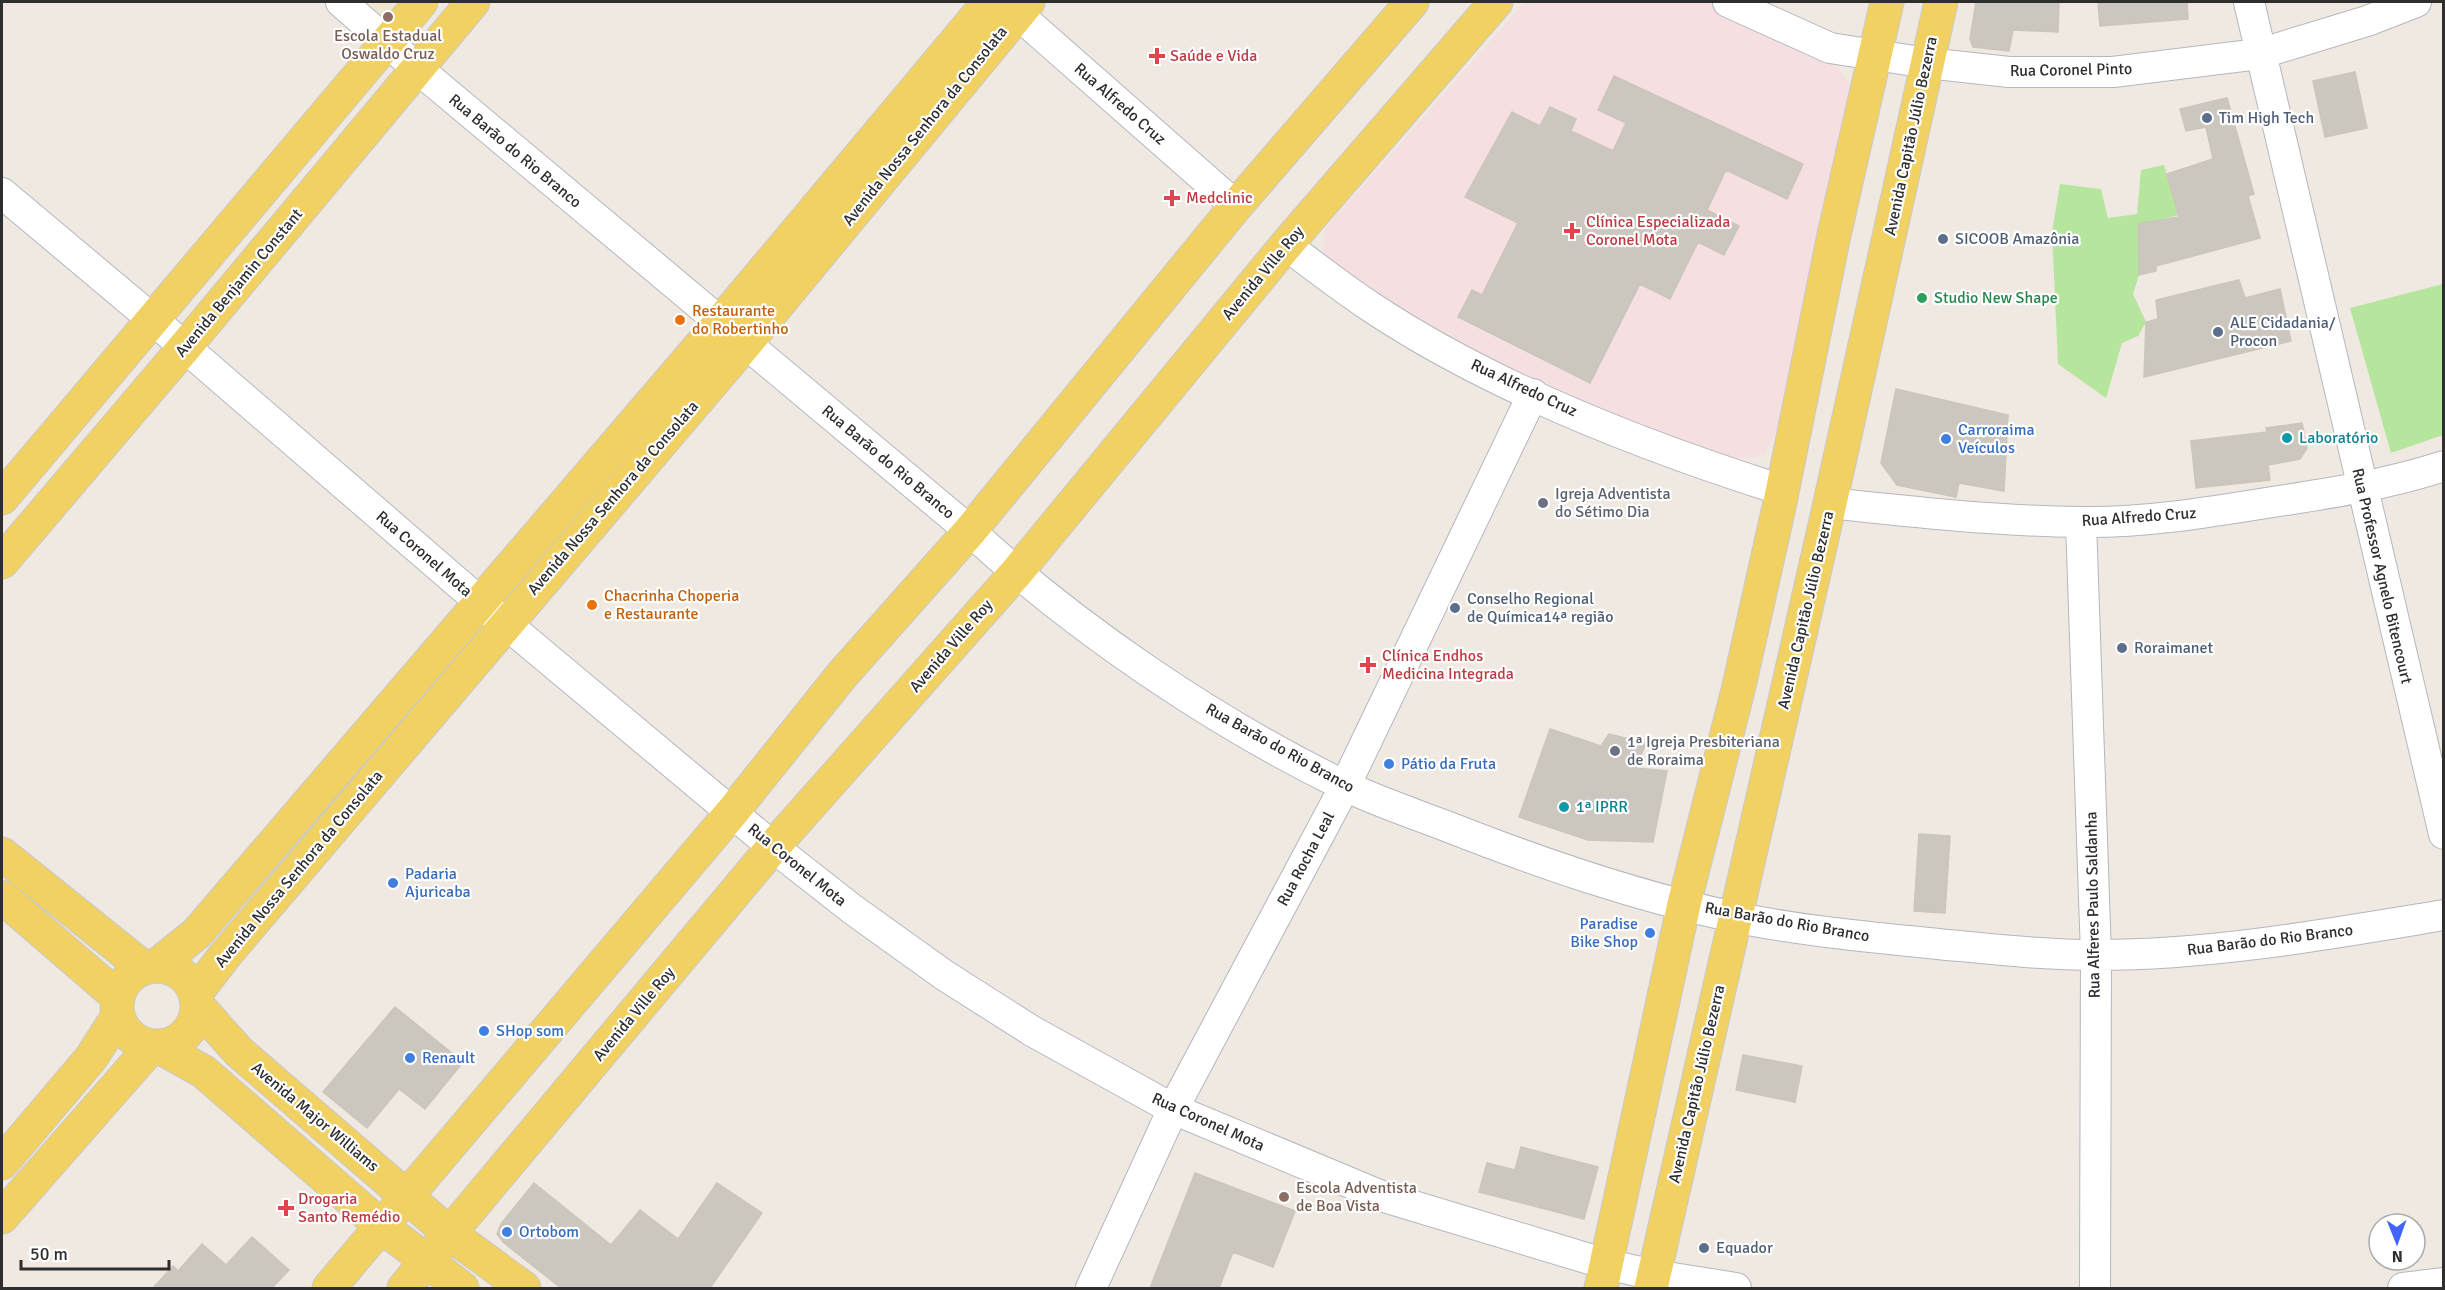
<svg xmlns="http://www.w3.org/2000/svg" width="2445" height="1290" viewBox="0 0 2445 1290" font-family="Signika,sans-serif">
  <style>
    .education { fill: #f0e6d1 }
    .medical { fill: #f5dfe0 }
    .green { fill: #b6e59e }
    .building { fill: #cbc7bf; stroke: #cbc5ba; stroke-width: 1.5 }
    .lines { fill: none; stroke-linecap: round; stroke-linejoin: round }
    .minor-casing { stroke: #b4b7c1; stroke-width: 32 }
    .major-casing { stroke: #c9c9c9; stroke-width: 35 }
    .minor { stroke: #fff; stroke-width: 30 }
    .major { stroke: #f2d163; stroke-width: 33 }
    .education-dot { fill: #8d6e63; stroke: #fff; stroke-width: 2 }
    .health-dot { fill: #e0444e; stroke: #fff; stroke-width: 2 }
    .service-dot { fill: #5c6f8a; stroke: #fff; stroke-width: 2 }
    .leisure-dot { fill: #2e9e5b; stroke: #fff; stroke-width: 2 }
    .food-dot { fill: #e8710a; stroke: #fff; stroke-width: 2 }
    .culture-dot { fill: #0f9aa8; stroke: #fff; stroke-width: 2 }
    .shop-dot { fill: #3f7fe0; stroke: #fff; stroke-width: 2 }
    .worship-dot { fill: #6b7280; stroke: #fff; stroke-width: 2 }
    .labels { text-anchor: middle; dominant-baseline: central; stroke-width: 4.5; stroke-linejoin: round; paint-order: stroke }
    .education-label { font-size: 16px; fill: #785e54; stroke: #fff }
    .health-label { font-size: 16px; fill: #be3a42; stroke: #fff; text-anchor: start }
    .street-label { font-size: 16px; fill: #2e2e2e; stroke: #fff }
    .service-label { font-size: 16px; fill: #4e5e75; stroke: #fff; text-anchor: start }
    .leisure-label { font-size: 16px; fill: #27864d; stroke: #fff; text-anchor: start }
    .food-label { font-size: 16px; fill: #c56008; stroke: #fff; text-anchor: start }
    .shop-label { font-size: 16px; fill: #366cbe; stroke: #fff; text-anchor: start }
    .culture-label { font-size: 16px; fill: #0d838f; stroke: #fff; text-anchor: start }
    .worship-label { font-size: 16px; fill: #5b616d; stroke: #fff; text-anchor: start }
  </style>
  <rect width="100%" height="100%" fill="#efe9e1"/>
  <!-- education -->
  <path class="education" d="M353 2H418L390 33Z"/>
  <!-- medical -->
  <path class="medical" d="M1525 2H1706L1827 58 1842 72 1851 89 1779 426 1764 455 1730 460 1537 384 1378 300 1323 257 1325 229Z"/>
  <!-- green -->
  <path class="green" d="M2164 165 2179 215 2156 221 2133 294 2146 322 2138 336 2122 343 2106 398 2058 364 2052 232 2060 184 2101 189 2108 218 2137 214 2141 170Z
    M2443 284V435L2391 453 2350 308Z"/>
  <!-- building -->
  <path class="building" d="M1976 2H2059L2058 32 2013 30 2009 51 1973 47 1970 39Z
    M2098 2H2187L2188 19 2100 26Z
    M2355 72 2367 128 2325 137 2313 81Z
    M1614 76 1803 164 1787 199 1726 170 1707 210 1739 226 1724 255 1698 242 1670 299 1640 284 1590 383 1458 317 1472 290 1482 295 1518 223 1465 197 1512 112 1540 126 1550 107 1576 119 1571 131 1613 151 1626 123 1598 110Z
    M2227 98 2254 194 2248 196 2260 238 2156 266V271L2139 275 2138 224 2179 217 2167 174 2213 159 2206 127 2186 131 2180 109Z
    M2239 280 2245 298 2280 289 2291 341 2144 377 2146 322 2158 319 2156 300Z
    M1896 389 2008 415 2004 491 1959 483 1956 497 1897 485 1881 463Z
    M2302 423 2307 448 2300 459 2268 465 2270 480 2196 488 2191 441 2267 432 2266 428Z
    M1550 729 1601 746 1609 734 1646 743 1636 768 1667 771 1653 842 1588 840 1519 817Z
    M1919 834 1950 836 1945 913 1914 911Z
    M395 1007 463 1062 425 1109 399 1089 367 1128 323 1092Z
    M1743 1055 1802 1066 1795 1102 1736 1090Z
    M1521 1147 1598 1167 1584 1219 1479 1192 1487 1163 1515 1170Z
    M1195 1173 1295 1211 1273 1267 1233 1252 1219 1288H1150Z
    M534 1183 611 1245 640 1210 678 1239 717 1183 762 1213 710 1288H561L503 1242 497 1234 501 1224Z
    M252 1237 289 1270 272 1288H153L173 1266 178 1271 202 1244 226 1265Z"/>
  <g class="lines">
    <!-- minor casing -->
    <g class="minor-casing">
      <path id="minor" d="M341 2 418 69 970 531C1077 629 1212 721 1343 785 1376 801 1412 813 1446 826 1540 863 1635 896 1734 917 1801 931 1870 937 1938 944 1991 949 2044 955 2097 955 2213 955 2329 934 2444 915
        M1004 2 1236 206
        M1728 2 1830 48 1927 63 2009 72H2113L2259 54 2367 21 2416 2
        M2249 2 2444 834
        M2 193 158 324 480 602 773 847 852 909 944 975 1032 1031 1173 1109 1384 1197 1606 1264 1654 1275 1736 1288
        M1286 245C1314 266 1342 288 1371 307 1491 387 1646 447 1782 490
        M1830 503C1913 512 1996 521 2080 522 2142 523 2205 513 2266 503 2326 494 2385 485 2444 466
        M2081 522 2096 955 2095 1288
        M1091 1288 1173 1109 1345 786 1533 394
        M2403 1288 2444 1283"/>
    </g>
    <!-- major casing -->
    <g class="major-casing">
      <path id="major" d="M2 498 421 2
        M2 562 184 348 473 2
        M2 854 144 968
        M2 897 118 997
        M117 1006a40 40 0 1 1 80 0a40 40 0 1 1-80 0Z
        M156 966 197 933 720 323 989 2
        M196 993 226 954 746 343 1028 2
        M198 1006 239 1052 450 1234 524 1288
        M158 1046 204 1072 381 1226 462 1288
        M2 1163 91 1058 118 1016
        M2 1217 152 1046
        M329 1288 733 811 842 675 970 531 1236 206 1412 2
        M404 1288 773 847 1016 573 1286 245 1496 2
        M1601 1288 1684 904 1739 686 1779 507 1834 235 1887 2
        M1651 1288 1830 503 1941 2"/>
    </g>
    <!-- minor -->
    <use href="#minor" class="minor"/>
    <!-- major -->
    <use href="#major" class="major"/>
  </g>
  <!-- markers -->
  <g class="education-dot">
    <circle cx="388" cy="17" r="6"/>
    <circle cx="1284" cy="1197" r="6"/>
  </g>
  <g class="health-dot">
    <path d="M1154 47h6v6h6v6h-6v6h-6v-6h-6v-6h6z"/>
    <path d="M1169 189h6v6h6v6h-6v6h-6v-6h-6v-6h6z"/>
    <path d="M1569 222h6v6h6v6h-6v6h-6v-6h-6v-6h6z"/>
    <path d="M1365 656h6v6h6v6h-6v6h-6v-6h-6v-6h6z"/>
    <path d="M283 1199h6v6h6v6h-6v6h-6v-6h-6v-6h6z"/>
  </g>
  <g class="service-dot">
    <circle cx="2207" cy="118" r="6"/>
    <circle cx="1943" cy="239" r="6"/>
    <circle cx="2218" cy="332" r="6"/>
    <circle cx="1455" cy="608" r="6"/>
    <circle cx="2122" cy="648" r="6"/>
    <circle cx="1704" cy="1248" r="6"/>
  </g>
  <circle class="leisure-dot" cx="1922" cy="298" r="6"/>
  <g class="food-dot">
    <circle cx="680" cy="320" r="6"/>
    <circle cx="592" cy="605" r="6"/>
  </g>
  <g class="culture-dot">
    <circle cx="2287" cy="438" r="6"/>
    <circle cx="1564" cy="807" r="6"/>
  </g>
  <g class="shop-dot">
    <circle cx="1946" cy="439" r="6"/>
    <circle cx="1389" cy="764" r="6"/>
    <circle cx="393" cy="883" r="6"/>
    <circle cx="1650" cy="933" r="6"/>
    <circle cx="484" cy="1031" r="6"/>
    <circle cx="410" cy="1058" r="6"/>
    <circle cx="507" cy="1232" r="6"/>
  </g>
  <g class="worship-dot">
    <circle cx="1543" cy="503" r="6"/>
    <circle cx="1615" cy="751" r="6"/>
  </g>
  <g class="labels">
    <!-- education labels -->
    <g class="education-label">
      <text x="388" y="36">Escola Estadual<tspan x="388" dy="18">Oswaldo Cruz</tspan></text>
      <text x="1296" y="1188" text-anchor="start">Escola Adventista<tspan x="1296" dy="18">de Boa Vista</tspan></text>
    </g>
    <!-- health labels -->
    <g class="health-label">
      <text x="1170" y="56">Saúde e Vida</text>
      <text x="1186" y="198">Medclinic</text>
      <text x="1586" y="222">Clínica Especializada<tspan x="1586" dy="18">Coronel Mota</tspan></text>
      <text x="1382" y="656">Clínica Endhos<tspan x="1382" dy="18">Medicina Integrada</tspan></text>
      <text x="298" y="1199">Drogaria<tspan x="298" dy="18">Santo Remédio</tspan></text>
    </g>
    <!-- street labels -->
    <g class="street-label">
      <text transform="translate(2071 70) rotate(-1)">Rua Coronel Pinto</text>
      <text transform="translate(1120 104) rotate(41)">Rua Alfredo Cruz</text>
      <text transform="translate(925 126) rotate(-51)">Avenida Nossa Senhora da Consolata</text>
      <text transform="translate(1911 136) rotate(-78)">Avenida Capitão Júlio Bezerra</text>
      <text transform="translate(515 151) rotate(40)">Rua Barão do Rio Branco</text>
      <text transform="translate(1263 273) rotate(-50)">Avenida Ville Roy</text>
      <text transform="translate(239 283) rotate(-50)">Avenida Benjamin Constant</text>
      <text transform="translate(1524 388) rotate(25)">Rua Alfredo Cruz</text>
      <text transform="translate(888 462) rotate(40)">Rua Barão do Rio Branco</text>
      <text transform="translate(613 498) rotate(-49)">Avenida Nossa Senhora da Consolata</text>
      <text transform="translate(2139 517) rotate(-4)">Rua Alfredo Cruz</text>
      <text transform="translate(424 554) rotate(41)">Rua Coronel Mota</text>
      <text transform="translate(2382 576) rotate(77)">Rua Professor Agnelo Bitencourt</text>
      <text transform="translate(1806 610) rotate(-77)">Avenida Capitão Júlio Bezerra</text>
      <text transform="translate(951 646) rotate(-49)">Avenida Ville Roy</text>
      <text transform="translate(1280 748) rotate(29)">Rua Barão do Rio Branco</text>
      <text transform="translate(1306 859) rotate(-62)">Rua Rocha Leal</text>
      <text transform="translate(797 865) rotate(39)">Rua Coronel Mota</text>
      <text transform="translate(299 869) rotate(-50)">Avenida Nossa Senhora da Consolata</text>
      <text transform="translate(2093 905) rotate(-91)">Rua Alferes Paulo Saldanha</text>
      <text transform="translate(1787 922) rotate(10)">Rua Barão do Rio Branco</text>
      <text transform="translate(2270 940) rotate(-7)">Rua Barão do Rio Branco</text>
      <text transform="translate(634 1014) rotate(-50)">Avenida Ville Roy</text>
      <text transform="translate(1697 1084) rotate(-77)">Avenida Capitão Júlio Bezerra</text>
      <text transform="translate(315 1117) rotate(40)">Avenida Major Williams</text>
      <text transform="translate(1208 1122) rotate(24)">Rua Coronel Mota</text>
    </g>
    <!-- service labels -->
    <g class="service-label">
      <text x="2219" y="118">Tim High Tech</text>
      <text x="1955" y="239">SICOOB Amazônia</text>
      <text x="2230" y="323">ALE Cidadania/<tspan x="2230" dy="18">Procon</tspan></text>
      <text x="1467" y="599">Conselho Regional<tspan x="1467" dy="18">de Química14ª região</tspan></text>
      <text x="2134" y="648">Roraimanet</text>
      <text x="1716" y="1248">Equador</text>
    </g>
    <!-- leisure labels -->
    <g class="leisure-label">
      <text x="1934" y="298">Studio New Shape</text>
    </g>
    <!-- food labels -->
    <g class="food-label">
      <text x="692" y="311">Restaurante<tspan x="692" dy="18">do Robertinho</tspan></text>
      <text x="604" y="596">Chacrinha Choperia<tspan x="604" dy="18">e Restaurante</tspan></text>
    </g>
    <!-- shop labels -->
    <g class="shop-label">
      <text x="1958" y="430">Carroraima<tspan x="1958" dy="18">Veículos</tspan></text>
      <text x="1401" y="764">Pátio da Fruta</text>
      <text x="405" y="874">Padaria<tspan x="405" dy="18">Ajuricaba</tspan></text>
      <text x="1638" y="924" text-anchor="end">Paradise<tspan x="1638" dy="18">Bike Shop</tspan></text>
      <text x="496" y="1031">SHop som</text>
      <text x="422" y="1058">Renault</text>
      <text x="519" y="1232">Ortobom</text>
    </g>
    <!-- culture labels -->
    <g class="culture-label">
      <text x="2299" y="438">Laboratório</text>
      <text x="1576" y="807">1ª IPRR</text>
    </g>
    <!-- worship labels -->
    <g class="worship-label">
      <text x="1555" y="494">Igreja Adventista<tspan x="1555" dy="18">do Sétimo Dia</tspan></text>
      <text x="1627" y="742">1ª Igreja Presbiteriana<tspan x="1627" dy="18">de Roraima</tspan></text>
    </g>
  </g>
  <!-- border -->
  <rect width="2445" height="1290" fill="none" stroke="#2e2e2e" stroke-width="6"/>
  <!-- north arrow -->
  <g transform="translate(2397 1242) rotate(179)"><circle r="28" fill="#ffffff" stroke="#ababab" stroke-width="1.5"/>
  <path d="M0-4.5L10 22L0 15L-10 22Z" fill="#4264fb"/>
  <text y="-9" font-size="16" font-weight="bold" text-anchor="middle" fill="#2e2e2e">N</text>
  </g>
  <!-- scale -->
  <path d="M21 1260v9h148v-9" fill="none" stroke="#2e2e2e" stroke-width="3"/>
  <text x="30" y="1260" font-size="18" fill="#2e2e2e" stroke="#ffffff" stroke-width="4.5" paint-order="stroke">50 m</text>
</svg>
